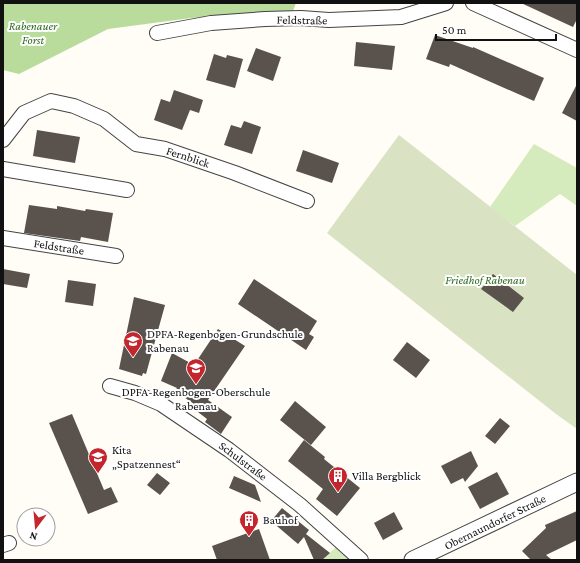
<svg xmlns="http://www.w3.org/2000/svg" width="580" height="563" viewBox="0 0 580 563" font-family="'Crimson Pro',serif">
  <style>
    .green { fill: #d5ebbd }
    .forest { fill: #b9dc9c }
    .cemetery { fill: #d9e3c4 }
    .building { fill: #5a524d }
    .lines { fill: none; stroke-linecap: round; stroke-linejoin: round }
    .minor-casing { stroke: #444; stroke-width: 16 }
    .tertiary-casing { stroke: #444; stroke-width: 19 }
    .minor { stroke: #fff; stroke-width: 14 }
    .tertiary { stroke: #fff; stroke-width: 17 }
    .labels { text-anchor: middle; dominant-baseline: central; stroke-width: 4; stroke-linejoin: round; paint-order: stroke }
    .street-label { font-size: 12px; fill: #111; stroke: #fff }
    .park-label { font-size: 12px; font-style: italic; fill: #2f6b1f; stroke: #fff }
    .poi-label { font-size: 12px; fill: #111; stroke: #fff; text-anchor: start }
  </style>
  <rect width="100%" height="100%" fill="#fffdf5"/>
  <!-- green -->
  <path class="green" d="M534 144 577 168V206L560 194 515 226 490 207Z
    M336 547 351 560H322Z"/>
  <!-- forest -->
  <path class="forest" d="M3 3H296L293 11 191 18 108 29 19 74 3 70Z"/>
  <!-- cemetery -->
  <path class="cemetery" d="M399 135 577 275V429L556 414 327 233Z"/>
  <!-- building -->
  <path class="building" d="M521 3H577V19L573 27Z
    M435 35 473 48V47L544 78 534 101 450 64 449 67 426 59Z
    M356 42 395 46 392 70 354 66Z
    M256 48 281 57 273 81 247 71Z
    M214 54 226 58 227 55 243 59 235 88 206 80Z
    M577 84V121L562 113Z
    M174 90 203 100 199 113 190 110 182 130 154 120 161 99 170 102Z
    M244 121 261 127 252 154 224 145 231 125 241 128Z
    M37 130 80 137 75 163 33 156Z
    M303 150 339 163 332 183 296 171Z
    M29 205 57 209V206L85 211 86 209 113 213 108 242 81 237 80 241 24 233Z
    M3 269 30 274 27 288 3 284Z
    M493 274 524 298 513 312 481 289Z
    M254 279 317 321 309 334 314 337 306 350 238 304Z
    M68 280 96 284 93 306 65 302Z
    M134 297 165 305 146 374 143 373 142 376 119 369Z
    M218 329 245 346 208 400 232 417 221 434 205 422 207 419 194 409 197 406 175 391 177 388 161 381 172 353 194 365Z
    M407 342 430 360 416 378 393 360Z
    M295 401 326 427 311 445 280 420Z
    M72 414 104 490 111 487 118 502 88 514 49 423Z
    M500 418 510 426 495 444 485 436Z
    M304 440 325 457 324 459 360 488 337 516 316 499 323 489 288 461Z
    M471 451 478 466 465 482 463 478 451 484 441 466Z
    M497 472 509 494 480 509 468 487Z
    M157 473 170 483 160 495 147 485Z
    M234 476 255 485 261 502 229 488Z
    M282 508 309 530 306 534 330 553 322 560H314L304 537 298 544 271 521Z
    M577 511V540L546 555 552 560H531L522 551 546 528 545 525Z
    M394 512 403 529 383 540 374 523Z
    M259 529 270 560H217L212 546Z"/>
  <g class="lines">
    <!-- minor casing -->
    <g class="minor-casing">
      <path id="minor" d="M473 3 577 50
        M157 33 211 23 265 19 301 18 329 20 401 17 446 3
        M3 140 24 113 51 101 74 106 104 119 136 144 165 149 235 173 307 201
        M3 169 127 190
        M3 238 116 256
        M110 386 135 393 161 404 229 450 300 505 361 560
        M3 545 9 543"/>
    </g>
    <!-- tertiary casing -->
    <g class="tertiary-casing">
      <path id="tertiary" d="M413 560 577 482"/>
    </g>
    <!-- minor -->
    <use href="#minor" class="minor"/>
    <!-- tertiary -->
    <use href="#tertiary" class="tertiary"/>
  </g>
  <!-- icons -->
  <defs>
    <g id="school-pin" transform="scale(1)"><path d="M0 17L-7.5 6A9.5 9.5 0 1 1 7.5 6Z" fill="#c4262e" stroke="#fff"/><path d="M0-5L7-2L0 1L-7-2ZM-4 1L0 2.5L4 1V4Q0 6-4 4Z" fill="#fff"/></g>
    <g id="building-pin" transform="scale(1)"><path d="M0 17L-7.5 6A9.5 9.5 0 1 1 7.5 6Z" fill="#c4262e" stroke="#fff"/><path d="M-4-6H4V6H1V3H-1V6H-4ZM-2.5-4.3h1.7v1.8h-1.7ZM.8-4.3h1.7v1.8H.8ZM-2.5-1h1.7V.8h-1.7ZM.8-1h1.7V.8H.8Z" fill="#fff"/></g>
  </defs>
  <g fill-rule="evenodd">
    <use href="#school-pin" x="133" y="341"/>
    <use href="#school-pin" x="196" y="368"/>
    <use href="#school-pin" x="98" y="457"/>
    <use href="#building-pin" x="338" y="476"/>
    <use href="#building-pin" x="249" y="520"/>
  </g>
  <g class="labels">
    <!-- street labels -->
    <g class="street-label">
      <text transform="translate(302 20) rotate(1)">Feldstraße</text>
      <text transform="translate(188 157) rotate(18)">Fernblick</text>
      <text transform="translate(59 247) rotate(9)">Feldstraße</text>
      <text transform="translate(243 461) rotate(37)">Schulstraße</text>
      <text transform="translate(495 522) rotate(-26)">Obernaundorfer Straße</text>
    </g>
    <!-- park labels -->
    <g class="park-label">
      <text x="33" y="26">Rabenauer<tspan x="33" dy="14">Forst</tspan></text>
      <text x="485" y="280">Friedhof Rabenau</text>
    </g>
    <!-- poi labels -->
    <g class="poi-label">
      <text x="147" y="334">DPFA-Regenbogen-Grundschule<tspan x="147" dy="14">Rabenau</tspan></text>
      <text x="196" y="392" text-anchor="middle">DPFA-Regenbogen-Oberschule<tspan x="196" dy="14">Rabenau</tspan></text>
      <text x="112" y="450">Kita<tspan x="112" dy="14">„Spatzennest“</tspan></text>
      <text x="352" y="476">Villa Bergblick</text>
      <text x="263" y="520">Bauhof</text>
    </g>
  </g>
  <!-- border -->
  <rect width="580" height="563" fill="none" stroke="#111111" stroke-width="8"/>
  <!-- north arrow -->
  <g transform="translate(36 527) rotate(196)"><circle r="19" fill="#ffffff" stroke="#a0a0a0"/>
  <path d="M0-3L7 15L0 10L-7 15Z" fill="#c4262e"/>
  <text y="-6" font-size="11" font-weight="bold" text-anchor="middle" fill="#111111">N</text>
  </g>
  <!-- scale -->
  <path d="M436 34v6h120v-6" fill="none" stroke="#111111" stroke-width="2"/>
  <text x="442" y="34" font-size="12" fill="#111111" stroke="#ffffff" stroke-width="3" paint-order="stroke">50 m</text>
</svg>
